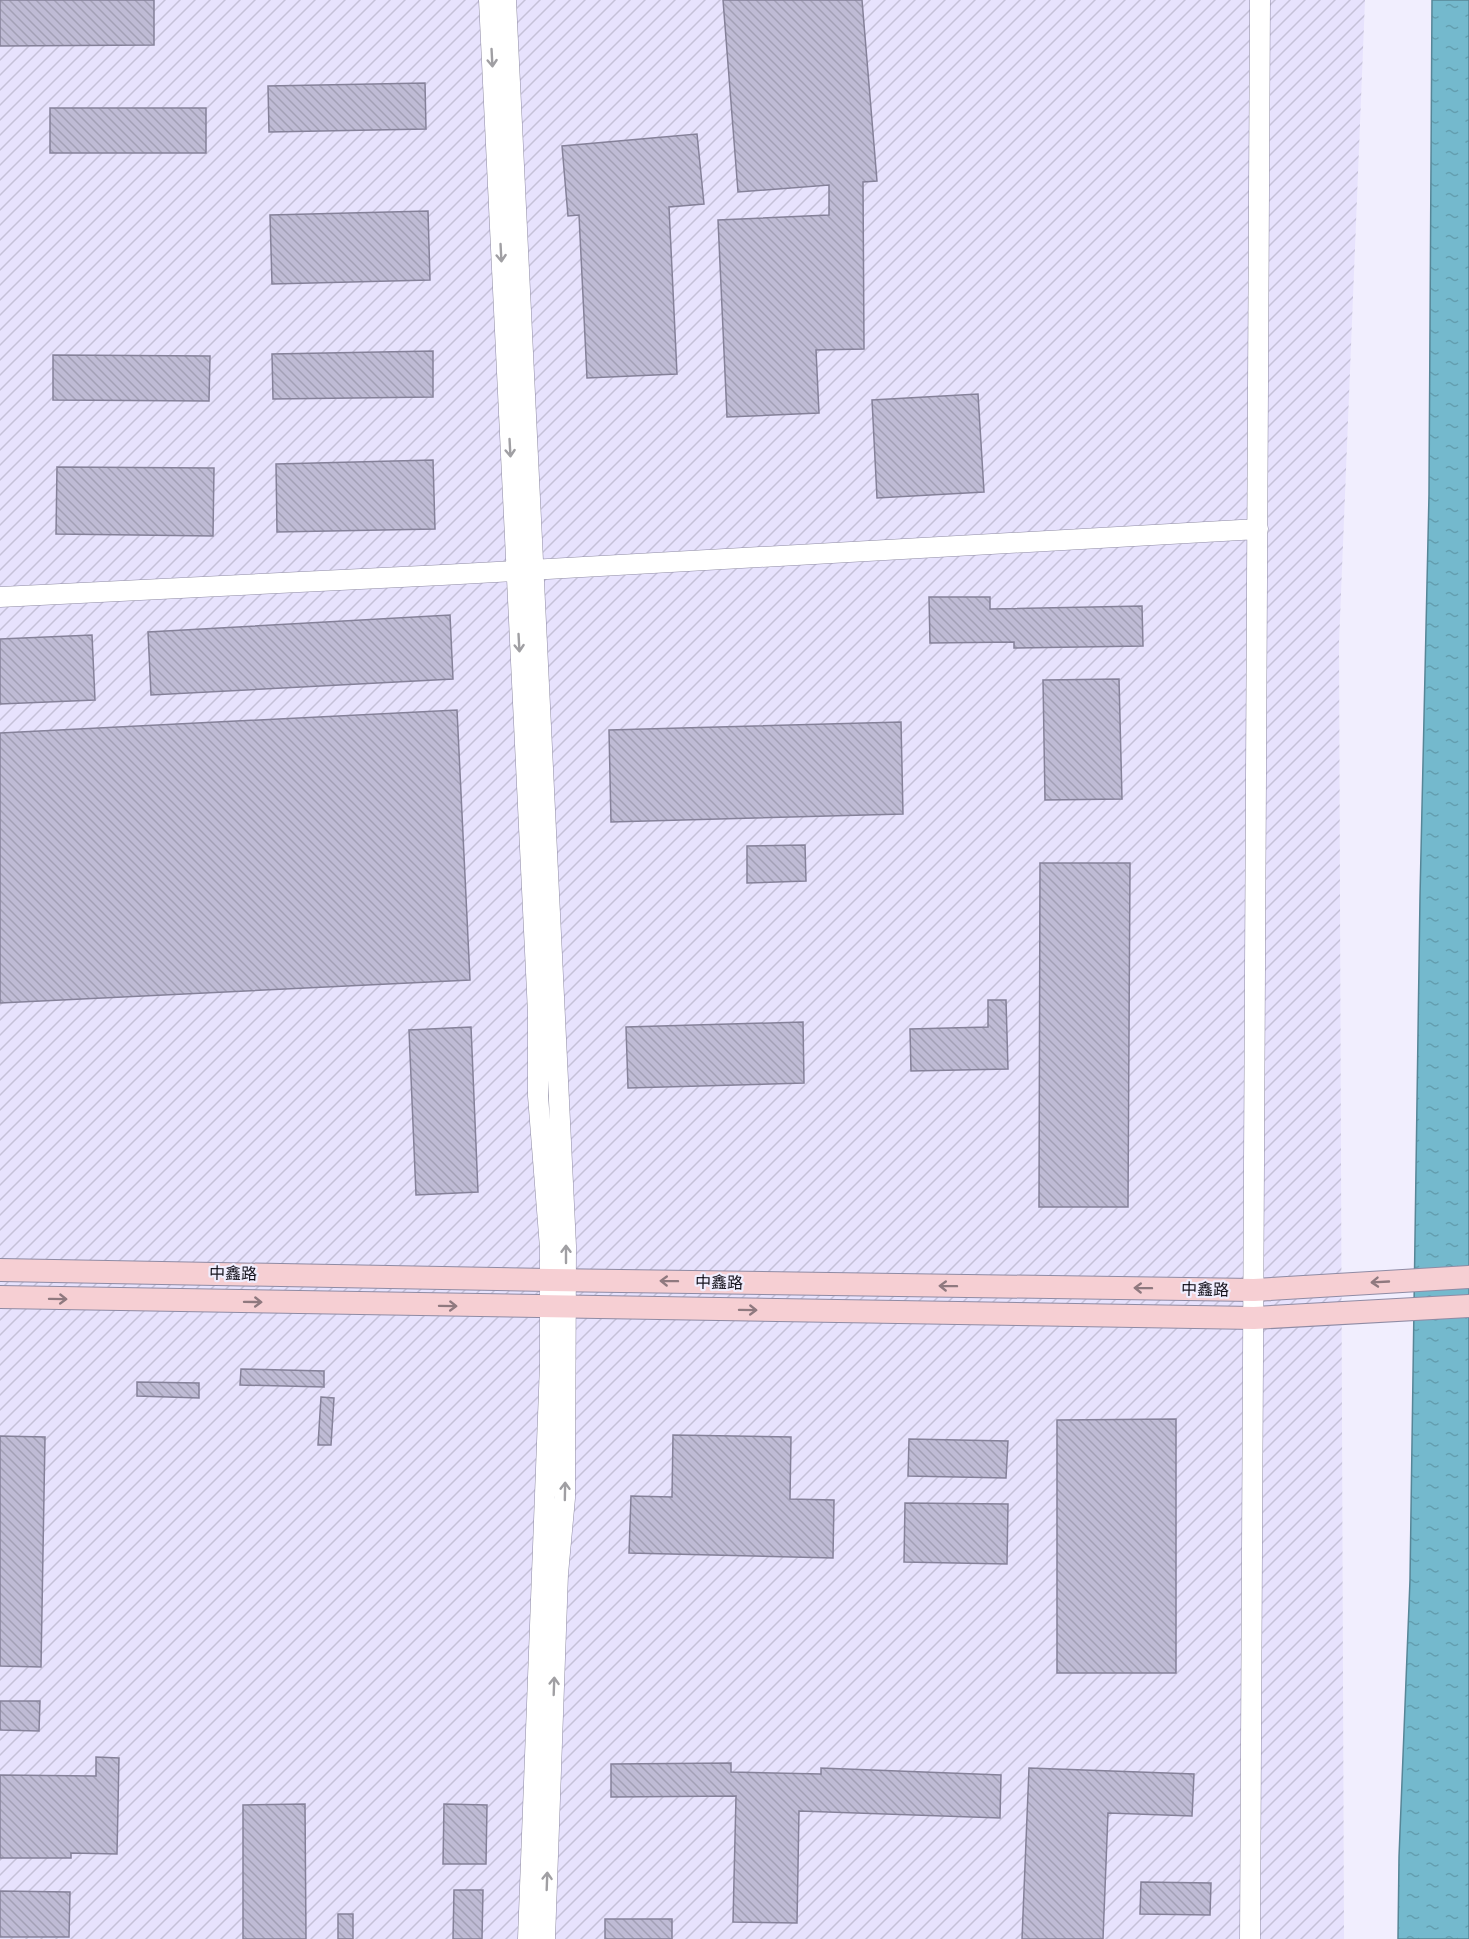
<svg xmlns="http://www.w3.org/2000/svg" width="1469" height="1939" viewBox="0 0 1469 1939" font-family="'Noto Sans','Noto Sans SC',sans-serif">
  <style>
    .industrial { fill: url(#industrial-furrows) }
    .water { fill: url(#water-ripples); stroke: #578697; stroke-width: 1.5 }
    .building { fill: url(#building-back-hatch); stroke: #858199; stroke-width: 1.5 }
    .lines { fill: none; stroke-linecap: round; stroke-linejoin: round }
    .tertiary-casing { stroke: #8f8ba4; stroke-width: 21 }
    .secondary-casing { stroke: #8f8ba4; stroke-width: 24 }
    .tertiary { stroke: #fff; stroke-width: 20 }
    .secondary { stroke: #f6cfd3; stroke-width: 22 }
    .oneway { stroke: #a09fa3 }
    .oneway2 { stroke: #8f797f }
    .labels { text-anchor: middle; dominant-baseline: central; stroke-width: 4.5; stroke-linejoin: round; paint-order: stroke }
    .street-label { font-size: 16px; fill: #121019; stroke: #f1eefe }
  </style>
  <defs>
    <pattern id="industrial-furrows" width="10" height="10" patternUnits="userSpaceOnUse" patternTransform="scale(1.5)"><rect width="10" height="10" fill="#e7e2fd"/><path d="M-1 1l2-2M0 10L10 0M9 11l2-2" fill="none" stroke="#c5c1d8"/></pattern>
    <pattern id="water-ripples" width="26" height="14" patternUnits="userSpaceOnUse" patternTransform="scale(1.5)"><rect width="26" height="14" fill="#74b9cd"/><path d="M2 4q2-2 4 0t4 0M15 11q2-2 4 0t4 0" fill="none" stroke="#639eaf"/></pattern>
    <pattern id="building-back-hatch" width="6" height="6" patternUnits="userSpaceOnUse" patternTransform="scale(1.5)"><rect width="6" height="6" fill="#bfbbd5"/><path d="M-1 5l2 2M0 0l6 6M5-1l2 2" fill="none" stroke="#a3a0b6"/></pattern>
  </defs>
  <rect width="100%" height="100%" fill="#f1eefe"/>
  <!-- industrial -->
  <path class="industrial" d="M0 0H1365L1339 643 1344 1939H0Z"/>
  <!-- water -->
  <path class="water" d="M1432 0H1469V1939H1398L1399 1857 1410 1580 1420 897 1429 494Z"/>
  <!-- building -->
  <path class="building" d="M0 0H154V45L0 46Z
    M723 0H862L877 181 863 182 864 349 816 350 819 413 727 417 718 220 829 215V185L738 192Z
    M425 83 426 129 269 132 268 86Z
    M50 108H206V153H50Z
    M697 134 704 204 669 207 677 374 587 378 579 215 568 216 562 146Z
    M428 211 430 280 272 284 270 215Z
    M433 351V397L273 399 272 354Z
    M53 355 210 356 209 401 53 400Z
    M978 394 984 492 877 498 872 400Z
    M433 460 435 529 277 532 276 464Z
    M57 467 214 468 213 536 56 534Z
    M929 597H990V609L1142 606 1143 646 1014 648V642L930 643Z
    M450 615 453 679 151 695 148 632Z
    M92 635 95 700 0 704V639Z
    M1119 679 1122 799 1045 800 1043 680Z
    M457 710 470 980 0 1003V733Z
    M901 722 903 814 611 822 609 730Z
    M805 845 806 881 747 883V846Z
    M1040 863H1130L1128 1207H1039Z
    M988 1000H1006L1008 1069 911 1071 910 1029 988 1027Z
    M803 1022 804 1083 628 1088 626 1027Z
    M471 1027 478 1192 416 1195 409 1030Z
    M241 1369 324 1371V1387L240 1385Z
    M137 1382 199 1383V1398L137 1396Z
    M321 1397 334 1398 331 1445H318Z
    M1176 1419V1673H1057V1420Z
    M673 1435 791 1437 790 1499 834 1500 833 1558 629 1553 631 1496 672 1497Z
    M0 1436 45 1437 41 1667 0 1666Z
    M909 1439 1008 1441 1006 1478 908 1476Z
    M905 1503 1008 1504 1007 1564 904 1562Z
    M0 1701H40L39 1731 0 1730Z
    M96 1757 119 1758 117 1854 71 1853V1858H0V1775L96 1776Z
    M731 1763V1772L821 1774V1768L1001 1775 1000 1818 799 1811 797 1923 733 1922 736 1796 611 1797V1764Z
    M1029 1768 1194 1774 1192 1816 1108 1813 1103 1939H1022Z
    M305 1804 306 1939H243V1805Z
    M444 1804 487 1805 486 1864H443Z
    M1141 1882 1211 1883 1210 1915 1140 1914Z
    M454 1890H483L482 1939H453Z
    M0 1891 70 1892 69 1937H0Z
    M338 1914H353V1939H338Z
    M605 1919H672V1939H605Z"/>
  <g class="lines">
    <!-- tertiary casing -->
    <g class="tertiary-casing">
      <path id="tertiary" d="M489 0 538 1013V1096L550 1248V1364L528 1939
        M506 0 566 1246 565 1498 558 1574 545 1939
        M0 597 442 575 1258 529
        M1250 1939 1260 0"/>
    </g>
    <!-- secondary casing -->
    <g class="secondary-casing">
      <path id="secondary" d="M0 1270 550 1280 1254 1290 1469 1277
        M0 1297 1254 1318 1469 1306"/>
    </g>
    <!-- tertiary -->
    <use href="#tertiary" class="tertiary"/>
    <!-- secondary -->
    <use href="#secondary" class="secondary"/>
  </g>
  <!-- one-way arrows -->
  <defs><path id="oneway-shaft" d="M-6 0H5M1.5-3L5.5 0L1.5 3" fill="none" stroke-width="1.6" stroke-linecap="round" stroke-linejoin="round" transform="scale(1.5)"/></defs>
  <g class="oneway">
    <use href="#oneway-shaft" transform="translate(492 58) rotate(87)"/>
    <use href="#oneway-shaft" transform="translate(501 253) rotate(87)"/>
    <use href="#oneway-shaft" transform="translate(510 448) rotate(87)"/>
    <use href="#oneway-shaft" transform="translate(519 643) rotate(87)"/>
    <use href="#oneway-shaft" transform="translate(566 1254) rotate(-90)"/>
    <use href="#oneway-shaft" transform="translate(565 1491) rotate(-89)"/>
    <use href="#oneway-shaft" transform="translate(554 1686) rotate(-88)"/>
    <use href="#oneway-shaft" transform="translate(547 1881) rotate(-88)"/>
  </g>
  <g class="oneway2">
    <use href="#oneway-shaft" transform="translate(669 1281) rotate(-179)"/>
    <use href="#oneway-shaft" transform="translate(1380 1282) rotate(177)"/>
    <use href="#oneway-shaft" transform="translate(948 1286) rotate(-179)"/>
    <use href="#oneway-shaft" transform="translate(1143 1288) rotate(-179)"/>
    <use href="#oneway-shaft" transform="translate(58 1299) rotate(1)"/>
    <use href="#oneway-shaft" transform="translate(253 1302) rotate(1)"/>
    <use href="#oneway-shaft" transform="translate(448 1306) rotate(1)"/>
    <use href="#oneway-shaft" transform="translate(748 1310) rotate(1)"/>
  </g>
  <g class="labels">
    <!-- street labels -->
    <g class="street-label">
      <text transform="translate(233 1273) rotate(1)">中鑫路</text>
      <text transform="translate(719 1282) rotate(1)">中鑫路</text>
      <text transform="translate(1205 1289) rotate(1)">中鑫路</text>
    </g>
  </g>
</svg>
